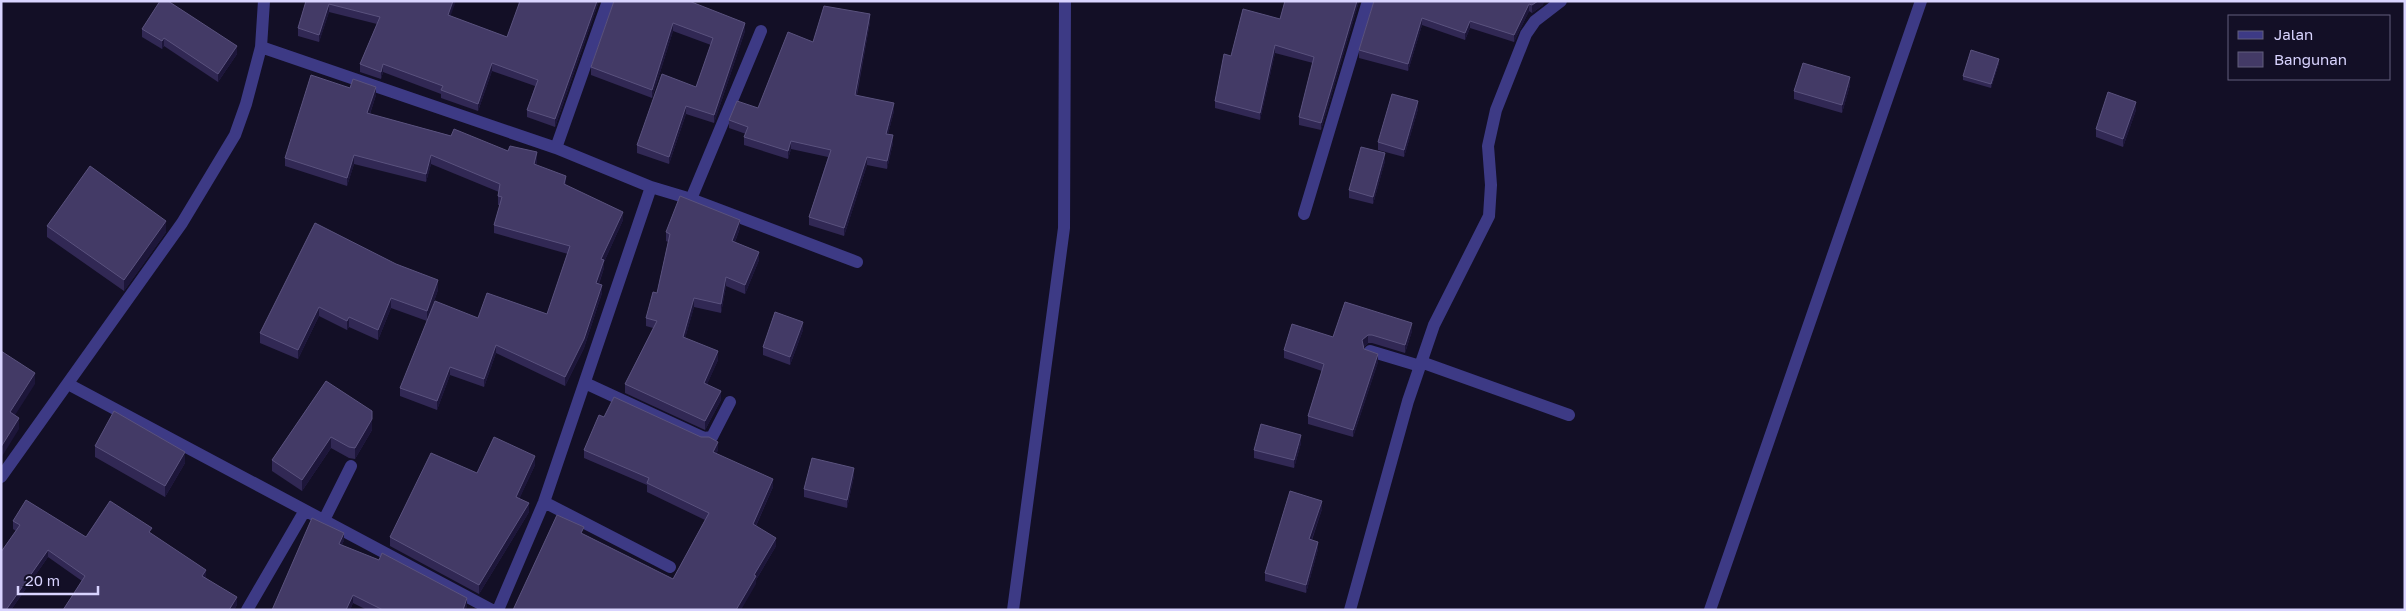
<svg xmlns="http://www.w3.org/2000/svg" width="2406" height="611" viewBox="0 0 2406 611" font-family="'Golos Text',sans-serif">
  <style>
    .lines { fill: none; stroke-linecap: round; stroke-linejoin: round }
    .minor { stroke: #3d3a85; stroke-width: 12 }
    .wall { fill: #312854 }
    .shaded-wall { fill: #1d163a }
    .building { fill: #433a66; stroke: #5a527e }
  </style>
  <rect width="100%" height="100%" fill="#130f26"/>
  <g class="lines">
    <!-- minor -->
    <path class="minor" d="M261 47 556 148 651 187 544 502 498 610
      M556 148 608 1
      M651 187 691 199 857 262
      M691 199 761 31
      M1304 214 1368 1
      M1370 351 1420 366
      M1421 362 1569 415
      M585 383 704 438 712 437 730 402
      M68 384 492 610
      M1 477 182 223 235 135 246 104 261 47 264 1
      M544 502 670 567
      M323 522 351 466
      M247 610 304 512
      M1013 610 1064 228 1065 1
      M1350 610 1408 401 1434 325 1489 216 1491 185 1488 146 1496 110 1526 34 1535 21 1561 1
      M1710 610 1921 1"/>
  </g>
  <!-- wall -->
  <path class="wall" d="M306 1 450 16 507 37 520 3 513 1H599L555 127 527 117V110L535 86 492 71 478 111 441 98V94L383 72 381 79 360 72V64L377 24 329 12 319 42 298 36V28Z
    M614 1 745 31 714 123 686 114 669 164 637 153V145L696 87 711 45 673 31 652 98 591 75V67Z
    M1285 1H1359L1321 130 1299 125V117L1313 63 1275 53 1260 120 1215 108V101L1231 56 1280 19Z
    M1374 1 1543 5 1532 13 1529 11 1514 42 1470 28 1465 40 1422 25 1408 71 1359 58V50Z
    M870 22 857 95 894 111 888 134 893 143 887 169 867 165 844 236 809 225V217L828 157 791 149 788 159 744 145V137L746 134 729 128V120L758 108 813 42Z
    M142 29 237 54 218 82 164 46 162 49 142 37Z
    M1999 63 1991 88 1963 80V76Z
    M1850 85 1842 113 1794 99V91Z
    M350 88 376 95 370 114 508 151 537 161 536 165 566 185 623 220 604 262V268L599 284 602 293 584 348 565 386 496 353 484 387 450 375 437 410 400 396V388L478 318 547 314 568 254 494 233V225L500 205H498V196L499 192 431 164 426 182 354 164 347 186 285 166V158Z
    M1418 109 1404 157 1378 150V142Z
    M2136 110 2123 147 2096 137V129Z
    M1385 161 1373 204 1349 198V190Z
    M315 223 438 290 427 321 391 308 378 340 349 327 347 330 319 316 298 359 260 343V333Z
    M47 226 166 232 124 291 47 237Z
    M740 228 735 242 759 260 745 294 726 286 721 313 694 307 685 338 718 360 707 384 721 400 705 430 625 393V384L653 328 646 326V318L657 293 668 242 666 241V232Z
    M803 330 790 365 763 355V347Z
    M1412 331 1405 353 1372 343H1368L1364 347V349L1378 362 1353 437 1308 424V416L1322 371 1284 358V350L1333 337Z
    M326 381 372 430 355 459 349 458 331 448 302 491 272 471V460Z
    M604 417 718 450 716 454 773 487 756 526 776 546 756 580V584L513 610 673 579 705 520 647 492V485L584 458V450Z
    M1301 443 1294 468 1254 458V450Z
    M95 446 185 463 165 497 95 457Z
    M535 465 519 499 529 512 479 594 390 546V537L477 473Z
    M854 476 847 508 804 497V489Z
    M1322 509 1312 540 1318 549 1306 593 1265 581V573Z
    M13 521 86 537 152 534 206 578 237 605 234 610H63L82 581 48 557 11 610H1V552L16 531 13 529Z
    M344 540 342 545 467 606 465 610H367L353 603 350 610H272Z"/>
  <!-- shaded-wall -->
  <path class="shaded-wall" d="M453 1H456L448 23V15Z
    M597 1H599L555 127V119Z
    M1357 1H1359L1321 130V123Z
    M1538 1H1545L1543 5 1532 13V5Z
    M329 4V12L319 42V35Z
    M1529 4V11L1514 42V35Z
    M870 14V22L855 102V95Z
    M1422 18V25L1408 71V64Z
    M1470 21V28L1465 40V33Z
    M673 23V31L652 98V90Z
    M745 23V31L714 123V115Z
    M164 38V46L162 49V41Z
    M1275 45V53L1260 120V113Z
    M237 46V54L218 82V74Z
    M1999 59V63L1991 88V84Z
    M492 63V71L478 111V104Z
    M383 64V72L381 79V72Z
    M1850 77V85L1842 113V105Z
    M376 87V95L367 122V113Z
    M1418 101V109L1404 157V150Z
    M2136 102V110L2123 147V139Z
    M894 103V111L886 142V134Z
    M686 106V114L669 164V157Z
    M893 135V143L887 169V161Z
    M791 141V149L788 159V151Z
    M537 152V161L534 172V164Z
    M1385 153V161L1373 204V197Z
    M354 155V164L347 186V178Z
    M431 155V164L426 182V174Z
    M867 157V165L844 236V228Z
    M566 176V185L564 184Z
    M623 212V220L604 262V268L596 291V283L601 259Z
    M740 220V228L732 249V241Z
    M166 221V232L124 291V280Z
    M759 252V260L745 294V285Z
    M726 277V286L721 313V304Z
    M438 280V290L427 321V311Z
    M602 285V293L584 348 565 386V377Z
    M391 298V308L378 340V330Z
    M694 298V307L683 346V337Z
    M319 307V316L298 359V350Z
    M349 317V327L347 330V321Z
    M803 322V330L790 365V357Z
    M1412 323V331L1405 353V345Z
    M1368 335V343L1362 348V340Z
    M496 345V353L484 387V379Z
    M718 351V360L704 391V383Z
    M1378 354V362L1353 437V430Z
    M450 367V375L437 410V401Z
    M35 373V384L10 423V412Z
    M721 391V400L705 430V421Z
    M19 418V429L1 458V447Z
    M372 419V430L355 459V448Z
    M1301 435V443L1294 468V460Z
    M331 437V448L302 491V480Z
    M718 442V450L713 461V452Z
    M185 452V463L165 497V486Z
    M535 456V465L516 506V497Z
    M854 468V476L847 508V500Z
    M773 479V487L753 532V524Z
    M1322 501V509L1309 547V539Z
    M529 503V512L479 594V585Z
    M344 533V540L339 552V544Z
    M776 538V546L756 580V584L741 610H736L754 575Z
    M1318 542V549L1306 593V585Z
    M48 550V557L11 610H6Z
    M206 570V578L202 576Z
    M353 595V603L350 610H346Z
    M237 597V605L234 610H229Z
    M467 598V606L465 610H463Z"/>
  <!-- building -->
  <path class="building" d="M160 1H168L237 46 218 74 164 38 162 41 142 29Z
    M306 1H453L448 15 507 37 520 1H597L555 119 527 110 538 80 492 63 478 104 441 90 443 86 383 64 381 72 360 64 380 17 329 4 319 35 298 28Z
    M614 1H689L745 23 714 115 686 106 669 157 637 145 662 74 696 87 713 38 673 23 652 90 591 67Z
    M1285 1H1357L1321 123 1299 117 1314 57 1275 45 1260 113 1215 101 1224 54 1231 56 1243 9 1280 19Z
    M1374 1H1538L1532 5 1529 4 1514 35 1470 21 1465 33 1422 18 1408 64 1359 50Z
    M824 6 870 14 855 95 894 103 886 134 893 135 887 161 867 157 844 228 809 217 831 150 791 141 788 151 744 137 748 127 729 120 737 101 758 108 788 32 813 42Z
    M1971 50 1999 59 1991 84 1963 76Z
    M1803 63 1850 77 1842 105 1794 91Z
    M311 75 350 88 353 79 376 87 367 113 451 136 454 129 508 151 510 146 537 152 534 164 566 176 564 184 623 212 601 259 604 260 596 283 602 285 584 339 565 377 496 345 484 379 450 367 437 401 400 388 435 301 478 318 487 293 547 314 570 246 494 225 502 197 498 196 500 184 431 155 426 174 354 155 347 178 285 158Z
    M2108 92 2136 102 2123 139 2096 129Z
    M1392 94 1418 101 1404 150 1378 142Z
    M1361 147 1385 153 1373 197 1349 190Z
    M90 166 166 221 124 280 47 226Z
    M680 196 740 220 732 241 759 252 745 285 726 277 721 304 694 298 683 337 718 351 704 383 721 391 705 421 625 384 657 321 646 318 653 292 657 293 670 234 666 232Z
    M315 223 396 264 438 280 427 311 391 298 378 330 349 317 347 321 319 307 298 350 260 333Z
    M1345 302 1412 323 1405 345 1372 335H1368L1362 340 1364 349 1378 354 1353 430 1308 416 1324 364 1284 350 1292 324 1333 337Z
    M775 312 803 322 790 357 763 347Z
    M1 351 35 373 10 412 19 418 1 447Z
    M326 381 372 411V419L355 448 349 447 331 437 302 480 272 460Z
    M614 397 701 437H709L718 442 713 452 773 479 753 524 776 538 754 575 756 576 736 610H513L557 515 584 527 581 533 673 579 709 513 647 483 649 478 584 450 599 415 604 417Z
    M114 411 185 452 165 486 95 446Z
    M1261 424 1301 435 1294 460 1254 450Z
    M494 437 535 456 516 497 529 503 479 585 390 537 431 453 477 473Z
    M812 458 854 468 847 500 804 489Z
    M1290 491 1322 501 1309 539 1318 542 1306 585 1265 573Z
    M26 500 86 537 110 501 152 528 149 532 206 570 202 576 237 597 229 610H63L85 576 48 550 6 610H3L1 609V552L20 525 13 521Z
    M312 518 344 533 339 544 379 560 382 553 467 598 463 610H383L353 595 346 610H272Z"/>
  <!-- border -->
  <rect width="2406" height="611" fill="none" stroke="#d9d4ff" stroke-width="5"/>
  <!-- legend -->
  <rect x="2228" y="15" width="162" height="65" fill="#130f26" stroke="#625e7d"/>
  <rect x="2238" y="31" width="25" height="8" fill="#3d3a85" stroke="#625e7d"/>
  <text x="2274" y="40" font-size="15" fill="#d9d4ff">Jalan</text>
  <rect x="2238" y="52" width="25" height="15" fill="#433a66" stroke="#625e7d"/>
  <text x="2274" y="65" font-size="15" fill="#d9d4ff">Bangunan</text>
  <!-- scale -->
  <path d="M18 586v8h80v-8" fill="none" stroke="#d9d4ff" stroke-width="2.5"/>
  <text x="25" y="586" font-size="15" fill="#d9d4ff" stroke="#130f26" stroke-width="4" paint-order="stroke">20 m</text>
</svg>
